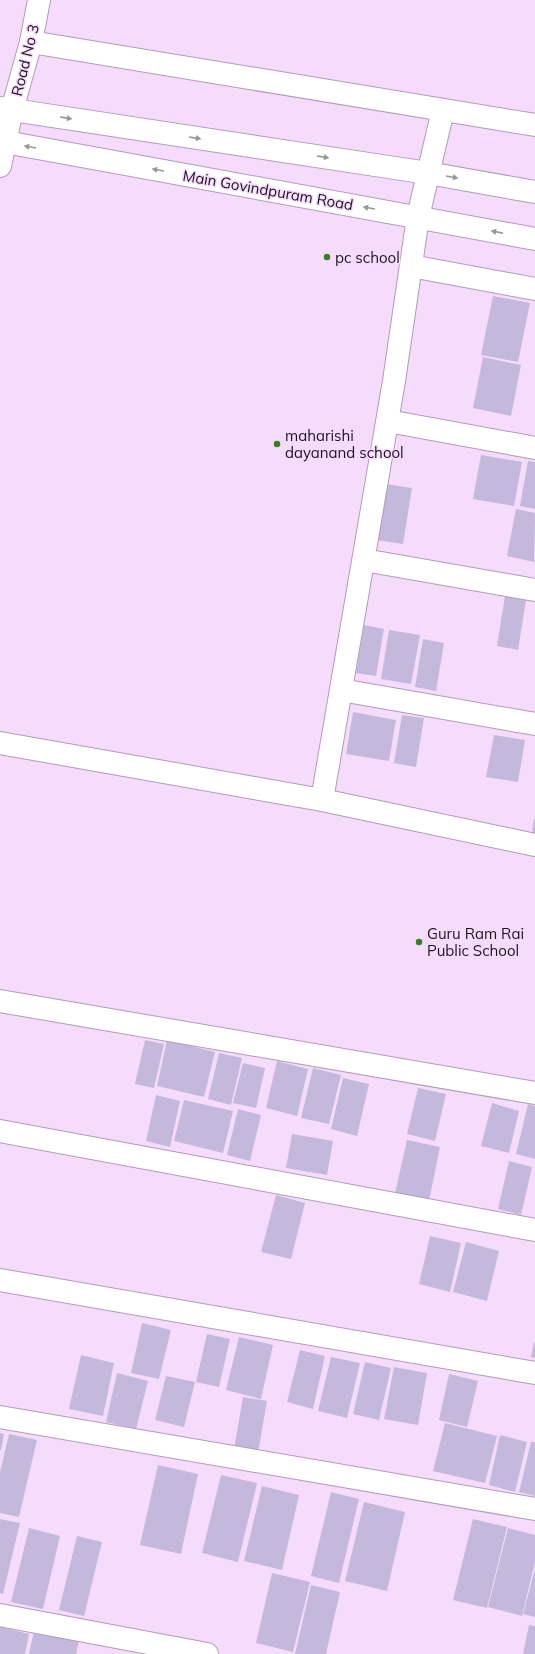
<svg xmlns="http://www.w3.org/2000/svg" width="535" height="1654" viewBox="0 0 535 1654" font-family="Mulish,sans-serif">
  <style>
    .building { fill: #c4b9dc }
    .lines { fill: none; stroke-linecap: round; stroke-linejoin: round }
    .minor-casing { stroke: #b29ab8; stroke-width: 24 }
    .tertiary-casing { stroke: #b29ab8; stroke-width: 24 }
    .minor { stroke: #fff; stroke-width: 22 }
    .tertiary { stroke: #fff; stroke-width: 22 }
    .oneway { fill: #99959b }
    .poi-dot { fill: #387f23; stroke: #f6dcfc; stroke-width: 1.5 }
    .labels { text-anchor: middle; dominant-baseline: central; stroke-width: 3; stroke-linejoin: round; paint-order: stroke }
    .street-label { font-size: 15px; fill: #1d1420; stroke: #f6dcfc }
    .poi-label { font-size: 15px; fill: #1d1420; stroke: #f6dcfc; text-anchor: start }
  </style>
  <rect width="100%" height="100%" fill="#f6dcfc"/>
  <!-- building -->
  <path class="building" d="M493 296 530 303 518 362 481 355Z
    M483 357 521 365 511 416 473 408Z
    M481 455 522 462 514 506 473 499Z
    M528 461 535 462V509L520 506Z
    M386 484 412 488 403 544 376 540Z
    M516 509 535 513 534 562 507 556Z
    M505 596 526 600 518 650 497 646Z
    M364 625 384 629 376 676 356 673Z
    M389 630 420 635 411 684 381 679Z
    M423 639 444 643 436 691 415 687Z
    M353 712 396 720 389 761 346 754Z
    M402 715 424 718 416 767 394 763Z
    M494 735 525 740 518 782 486 777Z
    M534 819H535V834L532 833Z
    M145 1040 164 1044 154 1088 135 1084Z
    M167 1040 215 1052 204 1097 157 1086Z
    M219 1053 242 1058 231 1105 208 1099Z
    M277 1061 308 1069 297 1116 266 1108Z
    M243 1063 265 1068 256 1108 233 1103Z
    M313 1068 341 1075 329 1124 301 1118Z
    M343 1078 369 1084 357 1136 331 1129Z
    M418 1088 446 1094 435 1141 407 1134Z
    M156 1095 180 1101 170 1147 146 1141Z
    M184 1100 233 1111 223 1153 174 1141Z
    M492 1103 519 1111 509 1153 481 1146Z
    M528 1104 535 1106V1159L516 1154Z
    M238 1109 261 1115 250 1161 227 1155Z
    M292 1134 333 1141 327 1175 286 1168Z
    M407 1140 440 1147 429 1201 395 1193Z
    M509 1161 532 1167 521 1215 498 1209Z
    M276 1195 305 1203 291 1259 261 1252Z
    M430 1236 461 1243 450 1292 419 1284Z
    M466 1242 499 1251 487 1301 453 1292Z
    M142 1323 171 1330 159 1379 131 1373Z
    M207 1334 230 1339 219 1387 196 1382Z
    M239 1337 273 1345 261 1399 226 1390Z
    M534 1342H535V1358L531 1357Z
    M300 1350 325 1356 313 1409 287 1402Z
    M81 1355 114 1363 103 1416 69 1409Z
    M331 1357 360 1363 347 1418 318 1411Z
    M365 1362 391 1368 379 1420 353 1414Z
    M394 1367 427 1373 418 1425 384 1419Z
    M117 1373 148 1381 136 1429 106 1422Z
    M449 1374 478 1381 467 1427 439 1420Z
    M166 1376 195 1382 184 1427 155 1420Z
    M243 1397 267 1401 258 1453 234 1449Z
    M445 1423 497 1436 485 1483 433 1471Z
    M0 1433 4 1434 1 1450H0Z
    M9 1434 37 1440 19 1517 0 1513V1472Z
    M500 1435 527 1442 515 1492 489 1485Z
    M531 1442H535V1496L519 1492Z
    M158 1465 198 1474 181 1554 140 1545Z
    M221 1475 257 1483 238 1562 202 1553Z
    M262 1486 299 1495 282 1570 244 1561Z
    M331 1492 359 1499 339 1583 311 1576Z
    M364 1502 405 1512 387 1591 345 1581Z
    M0 1519 20 1523 3 1594 0 1593Z
    M473 1519 507 1527 487 1608 453 1600Z
    M29 1528 60 1536 43 1609 11 1602Z
    M508 1528 535 1535V1562L522 1616 488 1607Z
    M77 1536 102 1542 84 1616 59 1610Z
    M535 1569V1617L523 1614Z
    M272 1573 310 1582 293 1652 256 1643Z
    M311 1585 340 1592 326 1654H295Z
    M529 1625 535 1626V1654H523Z
    M0 1627 29 1634 25 1654H0Z
    M34 1631 79 1641 76 1654H29Z"/>
  <g class="lines">
    <!-- minor casing -->
    <g class="minor-casing">
      <path id="minor" d="M31 42 535 125
        M443 110 418 217 394 381 322 800 535 845
        M411 266 535 289
        M388 421 535 448
        M364 560 535 590
        M341 690 535 724
        M0 743 322 800
        M0 1001 535 1093
        M0 1131 535 1230
        M0 1280 535 1373
        M0 1417 535 1509
        M0 1615 207 1654"/>
    </g>
    <!-- tertiary casing -->
    <g class="tertiary-casing">
      <path id="tertiary" d="M0 108 428 173 535 192
        M0 141 535 239
        M0 166 12 110 31 42 39 0"/>
    </g>
    <!-- minor -->
    <use href="#minor" class="minor"/>
    <!-- tertiary -->
    <use href="#tertiary" class="tertiary"/>
  </g>
  <!-- one-way arrows -->
  <defs><path id="oneway-solid" d="M-6-.8H1V-3.2L6.5 0L1 3.2V.8H-6Z"/></defs>
  <g class="oneway">
    <use href="#oneway-solid" transform="translate(66 118) rotate(9)"/>
    <use href="#oneway-solid" transform="translate(195 138) rotate(9)"/>
    <use href="#oneway-solid" transform="translate(30 147) rotate(-170)"/>
    <use href="#oneway-solid" transform="translate(323 157) rotate(9)"/>
    <use href="#oneway-solid" transform="translate(158 170) rotate(-170)"/>
    <use href="#oneway-solid" transform="translate(452 177) rotate(10)"/>
    <use href="#oneway-solid" transform="translate(369 208) rotate(-170)"/>
    <use href="#oneway-solid" transform="translate(497 232) rotate(-169)"/>
  </g>
  <!-- markers -->
  <g class="poi-dot">
    <circle cx="327" cy="257" r="4"/>
    <circle cx="277" cy="444" r="4"/>
    <circle cx="419" cy="942" r="4"/>
  </g>
  <g class="labels">
    <!-- street labels -->
    <g class="street-label">
      <text transform="translate(25 60) rotate(-76)">Road No 3</text>
      <text transform="translate(268 190) rotate(10)">Main Govindpuram Road</text>
    </g>
    <!-- poi labels -->
    <g class="poi-label">
      <text x="335" y="257">pc school</text>
      <text x="285" y="435">maharishi<tspan x="285" dy="17">dayanand school</tspan></text>
      <text x="427" y="933">Guru Ram Rai<tspan x="427" dy="17">Public School</tspan></text>
    </g>
  </g>
</svg>
